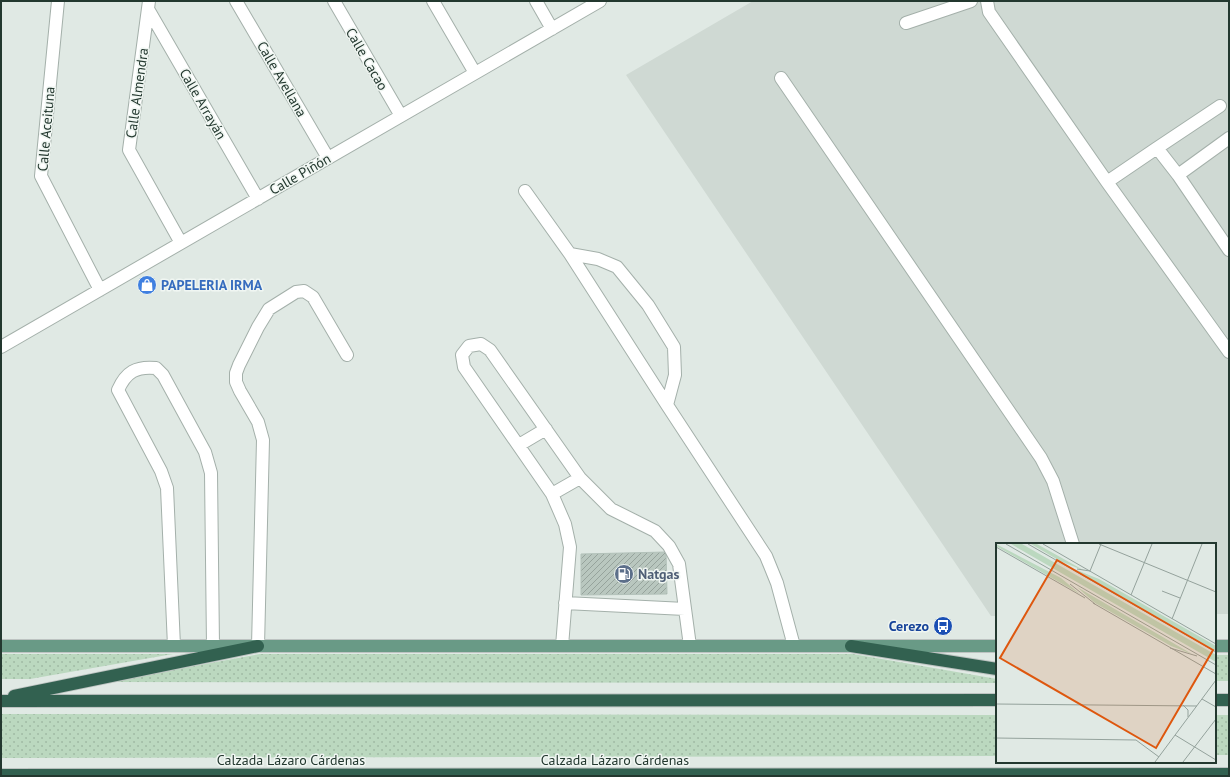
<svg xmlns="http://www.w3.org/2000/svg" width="1230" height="777" viewBox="0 0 1230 777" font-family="'PT Sans',sans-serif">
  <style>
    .built { fill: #cfd9d3 }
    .grass { fill: url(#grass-dots) }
    .building { fill: url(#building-hatch); stroke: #b3c2ba }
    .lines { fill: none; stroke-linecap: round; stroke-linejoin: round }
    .minor-casing { stroke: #a4b0aa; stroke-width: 14 }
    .major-casing { stroke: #bdc3c1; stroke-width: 14 }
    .highway-casing { stroke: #bdc3c1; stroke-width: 14 }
    .minor { stroke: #fff; stroke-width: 12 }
    .major { stroke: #699a86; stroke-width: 12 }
    .highway { stroke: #326150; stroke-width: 12 }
    .labels { text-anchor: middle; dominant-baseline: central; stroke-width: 3; stroke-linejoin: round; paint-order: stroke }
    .street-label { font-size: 14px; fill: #23382f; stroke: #f0f6f2 }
    .shop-label { font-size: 14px; font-weight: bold; fill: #366cbe; stroke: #f0f6f2; text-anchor: start }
    .service-label { font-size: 14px; font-weight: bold; fill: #4e5e75; stroke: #f0f6f2; text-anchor: start }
    .transit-label { font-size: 14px; font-weight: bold; fill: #164399; stroke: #f0f6f2; text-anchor: end }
    .inset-road { fill: none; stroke: #94a29c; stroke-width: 1 }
    .view { fill: #de570e; fill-opacity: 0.15; stroke: #de570e; stroke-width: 2 }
    .inset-edge { fill: none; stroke: #23382f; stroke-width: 2 }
  </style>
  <defs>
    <pattern id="grass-dots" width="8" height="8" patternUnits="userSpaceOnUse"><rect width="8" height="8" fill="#bbd8bf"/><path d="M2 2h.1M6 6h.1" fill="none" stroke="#a0baa4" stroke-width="1.8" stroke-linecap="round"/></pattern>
    <pattern id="building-hatch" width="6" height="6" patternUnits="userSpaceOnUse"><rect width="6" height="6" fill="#b9c7bf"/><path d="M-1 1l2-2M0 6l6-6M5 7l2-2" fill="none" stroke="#96a39c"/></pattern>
  </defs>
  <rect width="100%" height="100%" fill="#e0e9e4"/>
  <!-- built -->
  <path class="built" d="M753 1H1229V614H1215V544H997V616H991L626 75Z"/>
  <!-- grass -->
  <path class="grass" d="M1 654H173L30 679H1Z
    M260 654H853L997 679V683L106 682Z
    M1215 655H1229V681H1215Z
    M1 714 997 715V756L1 758Z
    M1215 715H1229V755H1215Z"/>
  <!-- building -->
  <path class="building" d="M666 552 667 594 581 595V554Z"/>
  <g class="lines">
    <!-- minor casing -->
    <g class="minor-casing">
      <path id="minor" d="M58 1 41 176 100 290
        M149 1 129 150 181 243
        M236 1 328 158
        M334 1 401 116
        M433 1 475 73
        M536 1 552 29
        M987 1 989 12 1107 182 1229 352
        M148 9 258 199
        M906 23 971 1
        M781 78 1041 458 1053 481 1073 544
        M1157 148 1220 106
        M1178 175 1229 250
        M1107 182 1157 148 1178 175 1229 138
        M525 191 570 254 667 405 766 556 777 583 794 646
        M570 254 598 259 617 267 648 305 674 347 675 375 667 405
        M1 347 600 1
        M519 445 546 429
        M552 494 580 478
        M565 603 685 609
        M174 646 167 488 161 471 118 390C126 372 136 366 156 368L163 375 205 452 211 473 213 646
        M258 646 263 440 258 422 240 391 236 382V373L239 365 258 327 269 309 296 292 304 291 313 297 347 355
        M562 646 570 547 565 524 552 494 464 367 462 355 469 346 481 344 490 350 580 478 611 509 655 531 669 546 679 564 690 646"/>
    </g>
    <!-- major casing -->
    <g class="major-casing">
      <path id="major" d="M1 646H997
        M1215 646H1229"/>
    </g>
    <!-- highway casing -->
    <g class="highway-casing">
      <path id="highway" d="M851 646 997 669
        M14 696 258 646
        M1215 700H1229
        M1 701 997 700
        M1 775 1229 774"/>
    </g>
    <!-- minor -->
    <use href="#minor" class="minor"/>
    <!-- major -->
    <use href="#major" class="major"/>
    <!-- highway -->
    <use href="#highway" class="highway"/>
  </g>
  <!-- icons -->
  <defs>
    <g id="shop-disc" transform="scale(1)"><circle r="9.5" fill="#3f7fe0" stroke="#f0f6f2"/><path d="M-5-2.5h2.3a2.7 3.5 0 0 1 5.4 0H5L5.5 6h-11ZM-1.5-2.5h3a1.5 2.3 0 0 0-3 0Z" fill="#fff"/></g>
    <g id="fuel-disc" transform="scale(1)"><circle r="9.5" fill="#5c6f8a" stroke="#f0f6f2"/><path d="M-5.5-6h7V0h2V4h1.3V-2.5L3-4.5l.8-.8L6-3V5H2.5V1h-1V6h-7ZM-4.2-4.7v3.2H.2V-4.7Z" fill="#fff"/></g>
    <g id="bus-disc" transform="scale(1)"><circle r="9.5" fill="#1a4fb4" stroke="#f0f6f2"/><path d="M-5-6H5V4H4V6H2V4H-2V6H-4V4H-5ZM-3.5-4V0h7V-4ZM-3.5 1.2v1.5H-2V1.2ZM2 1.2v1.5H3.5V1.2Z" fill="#fff"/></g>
  </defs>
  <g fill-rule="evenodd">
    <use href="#shop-disc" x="147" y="285"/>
    <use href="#fuel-disc" x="624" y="574"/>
    <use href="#bus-disc" x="943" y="626"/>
  </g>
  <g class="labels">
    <!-- street labels -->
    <g class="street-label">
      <text transform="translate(367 59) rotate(60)">Calle Cacao</text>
      <text transform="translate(282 79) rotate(60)">Calle Avellana</text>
      <text transform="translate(137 93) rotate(-82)">Calle Almendra</text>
      <text transform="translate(203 104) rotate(60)">Calle Arrayán</text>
      <text transform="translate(46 129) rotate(-85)">Calle Aceituna</text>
      <text transform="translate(300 174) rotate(-30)">Calle Piñón</text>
      <text x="291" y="760">Calzada Lázaro Cárdenas</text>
      <text x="615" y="760">Calzada Lázaro Cárdenas</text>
    </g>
    <!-- shop labels -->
    <g class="shop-label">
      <text x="161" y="285">PAPELERIA IRMA</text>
    </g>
    <!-- service labels -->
    <g class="service-label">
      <text x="638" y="574">Natgas</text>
    </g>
    <!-- transit labels -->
    <g class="transit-label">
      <text x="929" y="626">Cerezo</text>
    </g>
  </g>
  <!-- overview -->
  <g transform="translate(996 543)">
    <rect width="220" height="220" fill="#e0e9e4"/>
    <path d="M0 1 65 35 84 51 0 3ZM15 1H26L220 112V119ZM35 1H41L89 28 64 18ZM78 26 103 36 220 103V108ZM81 44 196 111 175 103 99 60Z" fill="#bbd8bf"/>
    <path class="inset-road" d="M10 1 220 122M32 1 220 109M47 1 220 101M103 1 220 49M0 4 89 55M81 26 94 28M94 28 105 1M74 41 99 61M166 48 184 55M135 52 156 1M97 60 220 131M176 76 206 1M174 105 201 113M206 156 220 164M0 161 201 163M187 162 192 167V174M179 192 220 217M0 195 140 197 163 214M159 219 220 137M187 219 220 176"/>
    <path class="view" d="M61 17 217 107 160 205 4 115Z"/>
    <rect width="220" height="220" class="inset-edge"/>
  </g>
  <!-- border -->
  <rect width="1230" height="777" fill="none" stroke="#23382f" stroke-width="4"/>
</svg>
